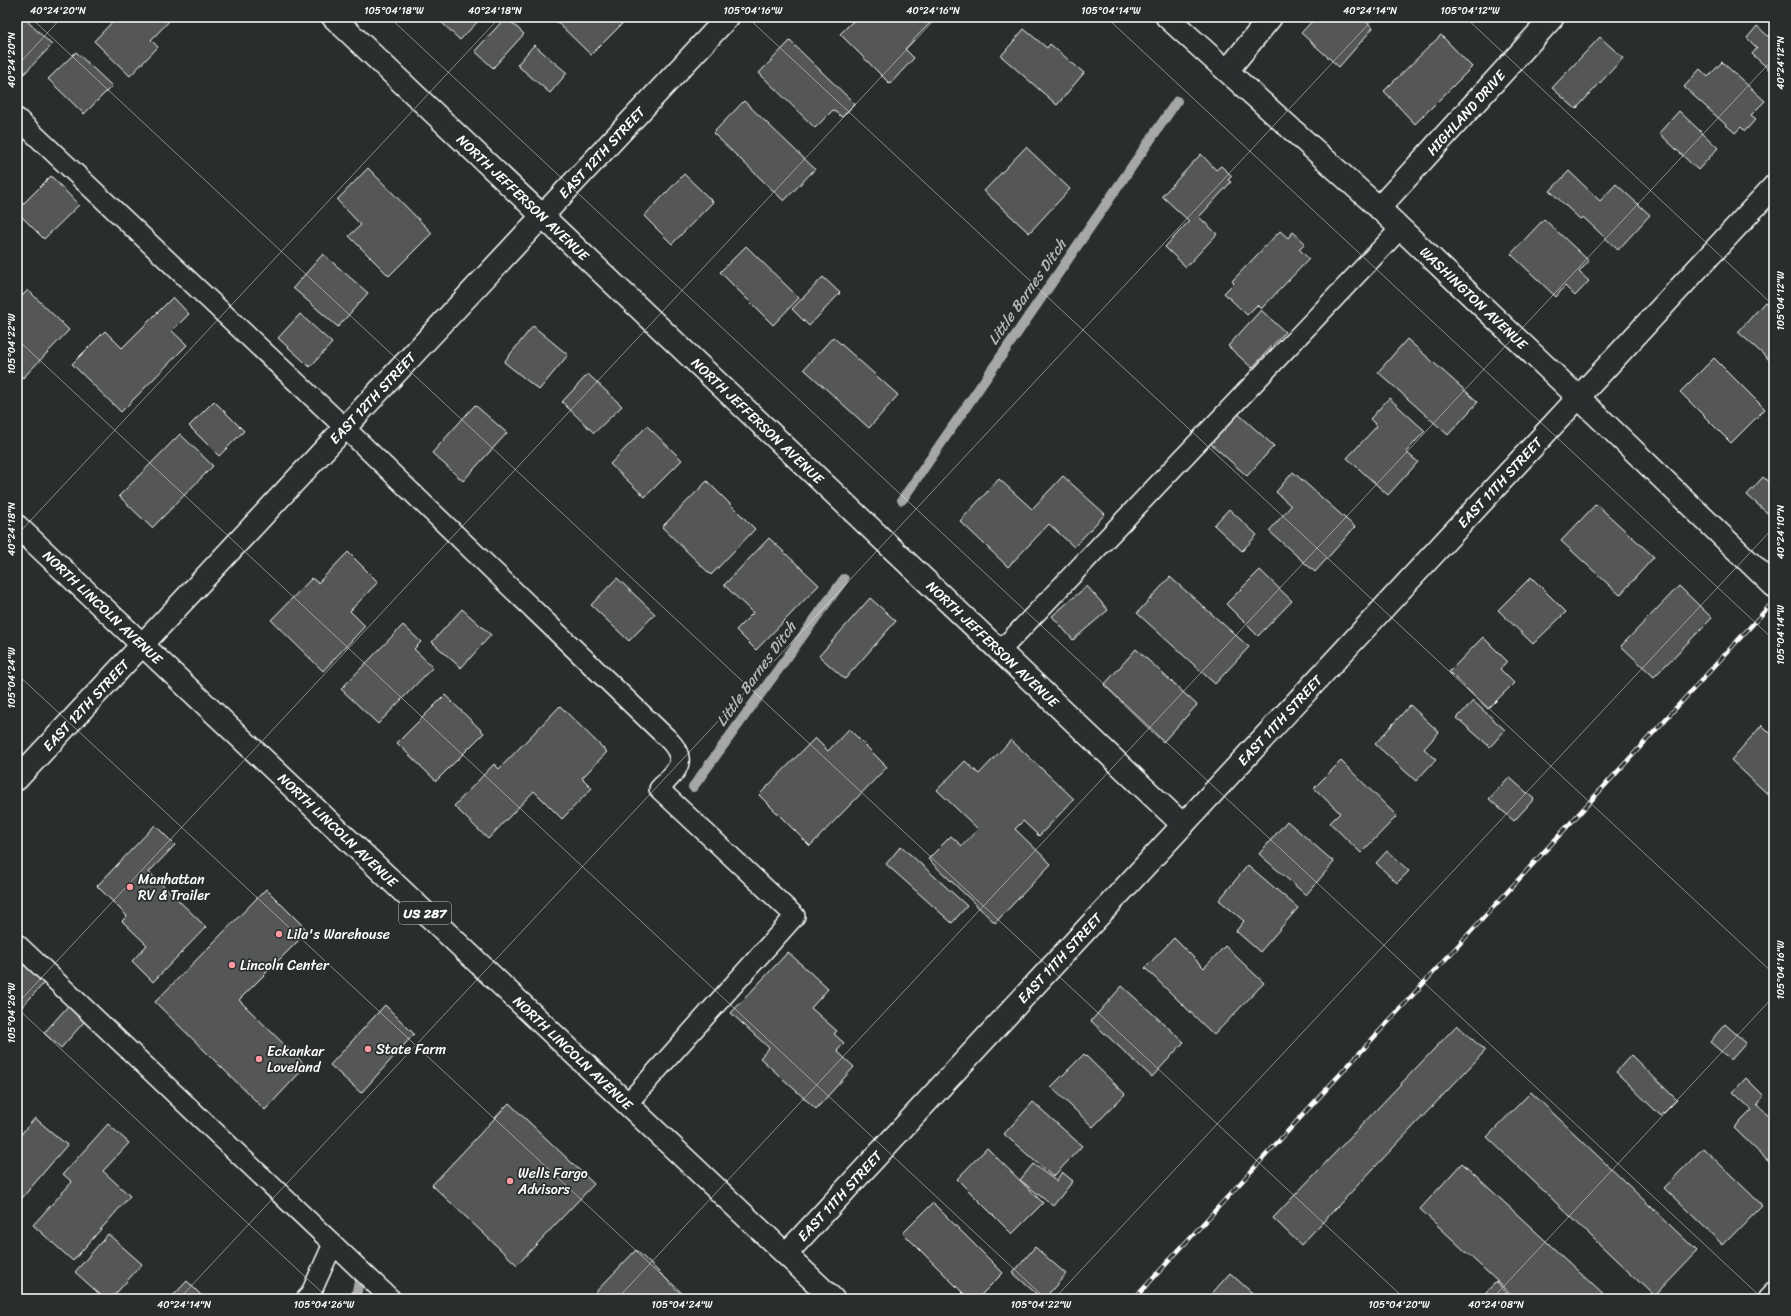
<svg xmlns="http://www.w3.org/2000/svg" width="1791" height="1316" viewBox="0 0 1791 1316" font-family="Sriracha,sans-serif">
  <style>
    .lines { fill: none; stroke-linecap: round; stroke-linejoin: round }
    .stream { stroke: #a6a7a7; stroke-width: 10 }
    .building { fill: #555758; stroke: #fff }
    .lane-casing { stroke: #fff; stroke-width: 22 }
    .street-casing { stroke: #fff; stroke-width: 25 }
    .highway-casing { stroke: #fff; stroke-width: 25 }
    .lane { stroke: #2a2d2e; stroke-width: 19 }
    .street { stroke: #2a2d2e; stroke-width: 22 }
    .highway { stroke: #2a2d2e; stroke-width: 22 }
    .rail-casing { stroke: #fff; stroke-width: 4.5 }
    .rail { stroke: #2a2d2e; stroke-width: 3; stroke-dasharray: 9; stroke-linecap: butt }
    .ticks { fill: none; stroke: #fff; stroke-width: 1; stroke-opacity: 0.45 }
    .poi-dot { fill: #ff9aa2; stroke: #2a2d2e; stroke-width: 1.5 }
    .labels { text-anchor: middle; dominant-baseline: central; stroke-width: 3.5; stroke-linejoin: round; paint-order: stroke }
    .shield { fill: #2a2d2e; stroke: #bfc0c0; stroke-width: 1 }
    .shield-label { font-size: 13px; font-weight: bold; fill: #fff }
    .street-label { font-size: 14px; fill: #fff; stroke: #2a2d2e }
    .poi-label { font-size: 14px; fill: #fff; stroke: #2a2d2e; text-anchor: start }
    .water-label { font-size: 15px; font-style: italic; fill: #b4b6b6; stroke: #2a2d2e }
    .neatline { fill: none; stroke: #fff; stroke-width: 1.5 }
    .ticks-label { font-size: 10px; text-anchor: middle; fill: #fff }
  </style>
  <rect width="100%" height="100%" fill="#2a2d2e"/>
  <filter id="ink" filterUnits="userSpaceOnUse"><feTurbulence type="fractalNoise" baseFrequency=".025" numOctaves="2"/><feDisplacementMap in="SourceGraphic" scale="8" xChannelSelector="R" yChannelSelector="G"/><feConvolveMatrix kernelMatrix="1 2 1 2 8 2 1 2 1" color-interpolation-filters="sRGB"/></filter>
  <g filter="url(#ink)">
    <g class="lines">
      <!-- stream -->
      <path class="stream" d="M902 500 1177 101
        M693 787 844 579
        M355 1299 359 1282"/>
    </g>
    <!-- building -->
    <path class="building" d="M17 17H23L52 45 17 81Z
      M117 17H173L151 40 158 47 130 76 94 41Z
      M436 17H482L460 40Z
      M506 17 524 34 493 68 475 51Z
      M552 17H629L591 55Z
      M857 17H936L905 49 914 58 890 84 840 34Z
      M1316 17H1361L1373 28 1339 67 1301 33Z
      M1757 26 1769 37 1774 31V74L1752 54 1757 48 1747 38Z
      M1024 29 1047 48 1050 44 1084 73 1057 105 1001 56Z
      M1441 35 1472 67 1415 124 1384 91Z
      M1600 37 1623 58 1576 109 1552 88Z
      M790 41 855 104 842 117 833 110 815 128 759 73Z
      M534 45 567 73 550 93 517 65Z
      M76 52 112 86 84 114 48 79Z
      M1722 62 1765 101 1751 115 1756 119 1745 131 1741 127 1735 133 1684 87 1700 69 1708 77Z
      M744 101 815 169 784 201 713 133Z
      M1679 111 1718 148 1698 170 1659 133Z
      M1026 147 1070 189 1029 233 984 191Z
      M1201 154 1216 170 1221 166 1232 176 1228 180 1231 182 1199 217 1217 234 1186 267 1165 247 1189 221 1162 196Z
      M368 168 432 233 389 276 349 236 361 225 337 200Z
      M1569 171 1600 201 1616 184 1650 215 1618 250 1583 217 1580 219 1550 191Z
      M684 174 713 202 672 244 644 216Z
      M51 176 79 205 44 239 17 212V210Z
      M1544 219 1589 261 1579 272 1589 281 1575 296 1565 286 1556 297 1511 254Z
      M1280 231 1288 238 1293 232 1305 243 1299 249 1309 259 1261 309 1257 305 1247 315 1224 293 1234 283 1232 281Z
      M746 246 799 298 773 325 720 272Z
      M323 254 368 293 338 327 293 288Z
      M823 277 840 293 809 326 792 309Z
      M28 290 69 330 23 378 17 372V301Z
      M173 297 189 314 172 331 187 345 121 412 72 364 105 331 122 348Z
      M1765 302 1774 310V364L1738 332Z
      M1261 310 1285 332 1252 368 1228 346Z
      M300 314 332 343 310 367 278 338Z
      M533 326 568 355 539 390 504 362Z
      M833 337 898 395 869 428 804 369Z
      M1407 339 1478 402 1448 435 1378 372Z
      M1714 358 1765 409 1731 443 1680 392Z
      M588 374 622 406 594 433 562 402Z
      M1389 398 1425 431 1406 452 1418 462 1388 495 1347 458 1377 426 1370 419Z
      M214 401 244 431 219 456 189 426Z
      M475 405 507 433 463 481 432 453Z
      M1235 411 1274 446 1247 476 1209 442Z
      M647 426 682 460 645 497 610 464Z
      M180 434 213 466 152 528 119 496Z
      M1293 472 1355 527 1315 572 1269 531 1291 506 1276 492Z
      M1063 476 1105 514 1074 547 1049 524 1008 567 960 521 999 479 1032 509Z
      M1763 477 1774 487V519L1747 495Z
      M707 481 755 529 711 575 662 527Z
      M1596 504 1654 557 1620 595 1561 541Z
      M1229 509 1257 535 1242 551 1214 525Z
      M769 538 819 585 756 650 736 630 753 613 724 585Z
      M348 552 378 582 350 611 365 626 323 671 271 620 312 578 318 583Z
      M1260 570 1292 601 1258 636 1226 604Z
      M1170 577 1249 647 1215 684 1137 613Z
      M1531 577 1566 612 1533 644 1498 610Z
      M617 578 655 614 629 641 591 605Z
      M1087 586 1108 610 1073 640 1052 616Z
      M1679 586 1712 618 1654 677 1621 646Z
      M870 598 896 621 845 679 819 656Z
      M462 609 491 635 461 668 432 642Z
      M403 625 421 642 414 649 433 667 378 724 341 689Z
      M1483 637 1507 661 1500 669 1514 683 1488 709 1449 672Z
      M1136 649 1197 705 1163 742 1104 685Z
      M445 695 484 733 436 781 397 743Z
      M1473 701 1505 730 1490 747 1457 718Z
      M1410 705 1439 732 1424 749 1436 759 1416 781 1375 744Z
      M560 706 607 752 582 778 592 788 562 819 534 791 488 839 454 806 494 764 499 769Z
      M1762 725 1774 737V800L1731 760Z
      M849 729 887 767 810 846 759 795 815 738 828 751Z
      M1011 740 1074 799 1039 836 1023 821 1015 829 1051 864 995 923 928 859 951 836 962 846 978 829 937 790 965 761 979 774Z
      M1341 761 1397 816 1361 853 1330 823 1340 813 1314 788Z
      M1509 777 1534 799 1514 821 1489 799Z
      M1287 821 1334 862 1306 895 1259 854Z
      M155 825 175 845 149 872 206 927 153 982 132 961 147 945 122 921 127 916 97 886Z
      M901 846 967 906 952 923 886 864Z
      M1387 851 1409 871 1397 883 1376 863Z
      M1248 865 1298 908 1260 952 1236 931 1244 921 1219 900Z
      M266 889 308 931 239 1000 306 1066 265 1110 155 1002Z
      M1174 938 1204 968 1225 946 1264 983 1214 1035 1145 968Z
      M788 952 828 989 811 1008 837 1031 834 1034 844 1043 837 1051 854 1067 816 1109 760 1058 769 1048 731 1013Z
      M17 954 46 981 17 1012Z
      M1122 986 1184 1042 1152 1077 1091 1021Z
      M385 1005 414 1034 361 1093 330 1065Z
      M68 1006 85 1021 61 1048 44 1033Z
      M1725 1024 1746 1043 1731 1060 1710 1042Z
      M1457 1025 1485 1051 1301 1245 1273 1218Z
      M1084 1054 1125 1094 1093 1127 1051 1087Z
      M1631 1055 1677 1100 1661 1116 1616 1072Z
      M1746 1078 1764 1096 1757 1104 1774 1120V1167L1734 1128 1752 1110 1733 1092Z
      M1531 1092 1697 1251 1654 1296 1487 1137Z
      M1033 1102 1082 1146 1053 1177 1004 1134Z
      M509 1103 594 1184 517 1265 432 1185Z
      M35 1118 67 1145 17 1204V1139Z
      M108 1124 129 1143 103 1171 130 1196 73 1261 33 1225 72 1182 63 1174Z
      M987 1148 1043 1203 1012 1234 957 1179Z
      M1703 1148 1762 1205 1723 1245 1664 1188Z
      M1462 1163 1608 1299H1516L1420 1209Z
      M1033 1164 1056 1181 1062 1172 1073 1181 1053 1206 1020 1180Z
      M933 1203 1003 1273 977 1299H969L903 1233Z
      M108 1234 142 1264 111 1299H105L75 1272Z
      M1035 1247 1066 1274 1044 1299H1042L1013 1273Z
      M636 1250 686 1298 589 1299Z
      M1230 1273 1259 1299H1207Z
      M187 1281 205 1299H170Z
      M1496 1282 1513 1299H1479Z"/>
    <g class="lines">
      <!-- lane casing -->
      <g class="lane-casing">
        <path id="lane" d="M17 118 345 428 669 740C690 762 675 772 659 789L795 916 627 1104
          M1000 651 1400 229
          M17 944 391 1299
          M306 1299 310 1295 333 1244"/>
      </g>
      <!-- street casing -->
      <g class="street-casing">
        <g id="street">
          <path id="s1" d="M333 17 1183 825"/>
          <path id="s2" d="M1167 17 1379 208 1579 398 1774 586"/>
          <path d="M1227 71 1271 17"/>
          <path id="s3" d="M1379 208 1553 17"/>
          <path id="s4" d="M17 779 728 17"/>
          <path id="s5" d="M786 1254 1774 186"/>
          <path d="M1769 1299 1774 1294"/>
        </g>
      </g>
      <!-- highway casing -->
      <g class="highway-casing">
        <g id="highway">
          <path id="s6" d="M17 526 833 1299"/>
        </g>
      </g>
      <!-- lane -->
      <use href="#lane" class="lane"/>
      <!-- street -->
      <use href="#street" class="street"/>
      <!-- highway -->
      <use href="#highway" class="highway"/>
      <!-- rail casing -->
      <g class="rail-casing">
        <path id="rail" d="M1134 1299 1774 601"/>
      </g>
      <!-- rail -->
      <use href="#rail" class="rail"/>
    </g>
  </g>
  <!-- ticks -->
  <path class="ticks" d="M30 17 1405 1299M389 17 1763 1299M747 17 1774 974M1106 17 1774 640M1465 17 1774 306M17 66 62 17M17 339 1046 1299M17 535 500 17M17 674 688 1299M17 1004 937 17M17 1008 329 1299M179 1299 1375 17M617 1299 1774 58M1054 1299 1774 527M1492 1299 1774 996"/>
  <!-- markers -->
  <g class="poi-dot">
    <circle cx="130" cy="887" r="4"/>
    <circle cx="279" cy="934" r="4"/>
    <circle cx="232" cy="965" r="4"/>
    <circle cx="368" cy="1049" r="4"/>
    <circle cx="259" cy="1059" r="4"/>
    <circle cx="510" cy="1181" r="4"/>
  </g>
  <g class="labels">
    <!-- shield labels -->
    <rect class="shield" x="399" y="902" width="52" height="22" rx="3"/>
    <g class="shield-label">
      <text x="425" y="913">US 287</text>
    </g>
    <!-- street labels -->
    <g class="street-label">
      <text stroke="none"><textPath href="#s3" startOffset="129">HIGHLAND DRIVE</textPath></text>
      <text stroke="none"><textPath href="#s4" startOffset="857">EAST 12TH STREET</textPath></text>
      <text stroke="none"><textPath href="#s1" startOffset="262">NORTH JEFFERSON AVENUE</textPath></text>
      <text stroke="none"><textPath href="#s2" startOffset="416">WASHINGTON AVENUE</textPath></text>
      <text stroke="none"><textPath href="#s4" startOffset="521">EAST 12TH STREET</textPath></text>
      <text stroke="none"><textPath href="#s1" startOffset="586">NORTH JEFFERSON AVENUE</textPath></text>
      <text stroke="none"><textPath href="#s5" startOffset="1051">EAST 11TH STREET</textPath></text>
      <text stroke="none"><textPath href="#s6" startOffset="118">NORTH LINCOLN AVENUE</textPath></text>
      <text stroke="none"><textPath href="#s1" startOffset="910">NORTH JEFFERSON AVENUE</textPath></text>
      <text stroke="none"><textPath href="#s4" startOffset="101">EAST 12TH STREET</textPath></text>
      <text stroke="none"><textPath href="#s5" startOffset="727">EAST 11TH STREET</textPath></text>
      <text stroke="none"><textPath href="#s6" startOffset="442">NORTH LINCOLN AVENUE</textPath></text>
      <text stroke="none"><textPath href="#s5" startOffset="403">EAST 11TH STREET</textPath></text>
      <text stroke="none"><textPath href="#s6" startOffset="766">NORTH LINCOLN AVENUE</textPath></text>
      <text stroke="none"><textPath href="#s5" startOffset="79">EAST 11TH STREET</textPath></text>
    </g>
    <!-- poi labels -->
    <g class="poi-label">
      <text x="138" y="879">Manhattan<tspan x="138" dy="16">RV &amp; Trailer</tspan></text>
      <text x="287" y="934">Lila's Warehouse</text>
      <text x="240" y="965">Lincoln Center</text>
      <text x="376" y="1049">State Farm</text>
      <text x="267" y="1051">Eckankar<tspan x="267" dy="16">Loveland</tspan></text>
      <text x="518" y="1173">Wells Fargo<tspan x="518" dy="16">Advisors</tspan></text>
    </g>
    <!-- water labels -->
    <g class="water-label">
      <text transform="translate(1027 292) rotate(-55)">Little Barnes Ditch</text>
      <text transform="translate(756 674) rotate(-54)">Little Barnes Ditch</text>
    </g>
  </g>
  <!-- margin -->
  <rect width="1791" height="1316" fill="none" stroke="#2a2d2e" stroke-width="44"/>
  <rect x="22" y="22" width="1747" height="1272" class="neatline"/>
  <g class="ticks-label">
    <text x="58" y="14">40°24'20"N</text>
    <text x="394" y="14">105°04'18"W</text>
    <text x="495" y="14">40°24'18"N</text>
    <text x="753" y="14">105°04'16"W</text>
    <text x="933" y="14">40°24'16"N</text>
    <text x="1111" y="14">105°04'14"W</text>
    <text x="1370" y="14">40°24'14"N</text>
    <text x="1470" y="14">105°04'12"W</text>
    <text transform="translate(11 60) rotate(-90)" y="4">40°24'20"N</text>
    <text transform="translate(1780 63) rotate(-90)" y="4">40°24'12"N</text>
    <text transform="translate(1780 301) rotate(-90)" y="4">105°04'12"W</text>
    <text transform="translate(11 344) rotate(-90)" y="4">105°04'22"W</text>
    <text transform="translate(11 529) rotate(-90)" y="4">40°24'18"N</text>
    <text transform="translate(1780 532) rotate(-90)" y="4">40°24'10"N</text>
    <text transform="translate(1780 635) rotate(-90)" y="4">105°04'14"W</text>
    <text transform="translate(11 678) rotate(-90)" y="4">105°04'24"W</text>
    <text transform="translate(1780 970) rotate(-90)" y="4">105°04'16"W</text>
    <text transform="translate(11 1013) rotate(-90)" y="4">105°04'26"W</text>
    <text x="184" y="1308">40°24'14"N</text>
    <text x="324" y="1308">105°04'26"W</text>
    <text x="682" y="1308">105°04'24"W</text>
    <text x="1041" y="1308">105°04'22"W</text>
    <text x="1399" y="1308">105°04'20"W</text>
    <text x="1496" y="1308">40°24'08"N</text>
  </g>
</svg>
